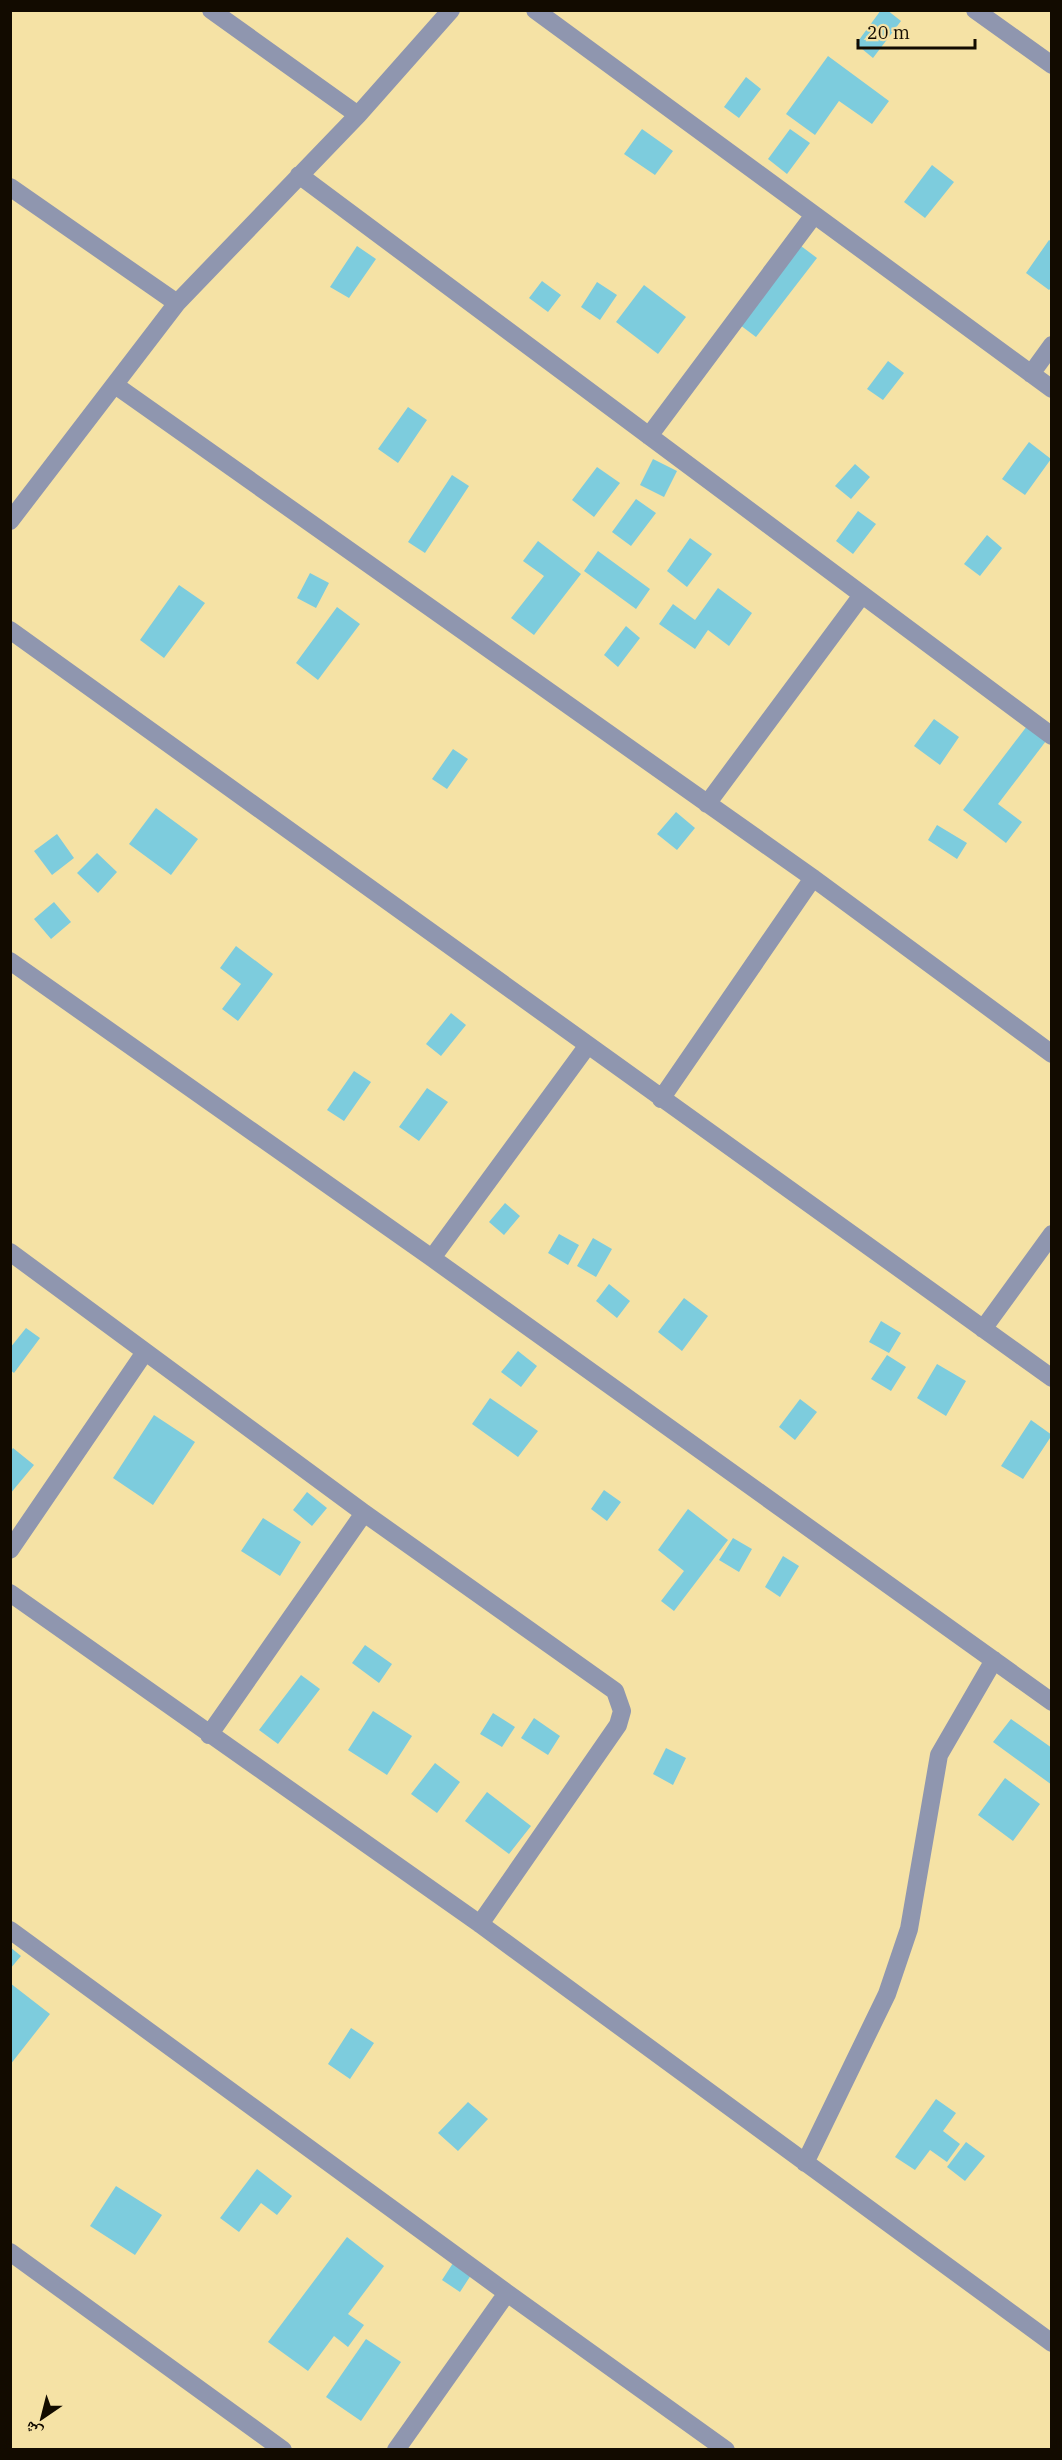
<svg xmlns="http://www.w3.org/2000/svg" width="1062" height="2460" viewBox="0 0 1062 2460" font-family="'IBM Plex Serif','Noto Naskh Arabic',serif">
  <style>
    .building { fill: #7dccdd }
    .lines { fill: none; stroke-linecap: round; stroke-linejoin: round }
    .street { stroke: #8f96af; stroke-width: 18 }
  </style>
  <rect width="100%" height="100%" fill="#f5e2a5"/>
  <!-- building -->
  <path class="building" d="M881 10H887L901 21 873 58 856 44Z
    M828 56 889 101 872 124 839 101 815 135 786 114Z
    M746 77 761 89 739 118 724 107Z
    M642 129 673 151 655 175 624 154Z
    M790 129 810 143 787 174 768 159Z
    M932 165 954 182 925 218 904 202Z
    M1049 240 1052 242V287L1049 290 1026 273Z
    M797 243 817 258 756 337 736 322Z
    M357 246 376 259 349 298 330 287Z
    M542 281 561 295 548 312 529 298Z
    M597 282 617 295 600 320 581 307Z
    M644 285 686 317 658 354 616 322Z
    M888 361 904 373 883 400 867 389Z
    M408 407 427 420 398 463 378 449Z
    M1029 442 1051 459 1025 495 1002 479Z
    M653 459 677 471 664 497 640 485Z
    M855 464 870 477 851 499 835 486Z
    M597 467 620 483 594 517 572 500Z
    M452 475 469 486 425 553 408 542Z
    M636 499 656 513 631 546 612 532Z
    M858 511 876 524 853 554 836 541Z
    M987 535 1002 548 980 576 964 564Z
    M690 538 712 554 687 587 667 571Z
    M538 541 581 574 534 635 511 618 544 576 523 561Z
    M598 551 650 589 636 609 584 571Z
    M310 573 329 583 316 608 297 598Z
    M179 585 205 603 164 658 140 640Z
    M718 588 752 613 729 646 708 630 695 649 659 624 673 604 695 620Z
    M337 607 360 624 318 680 296 663Z
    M626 626 640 638 618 667 604 655Z
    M934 719 959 737 940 765 914 746Z
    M1027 726 1046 741 998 804 1022 822 1006 843 963 810Z
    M453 749 468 759 447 789 432 779Z
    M156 808 198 839 171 875 129 844Z
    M676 812 695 828 677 850 657 834Z
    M937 825 967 843 957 859 928 840Z
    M57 834 74 858 52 875 34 851Z
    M97 853 117 872 98 893 77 873Z
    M54 902 71 922 51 939 34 919Z
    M236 946 273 974 238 1021 222 1009 241 984 220 968Z
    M451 1013 466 1025 441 1056 426 1044Z
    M354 1071 371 1082 344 1121 327 1110Z
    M427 1088 448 1102 419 1141 399 1127Z
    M505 1203 520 1216 504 1235 489 1222Z
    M559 1234 579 1245 568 1265 548 1253Z
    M593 1238 612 1249 596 1277 577 1266Z
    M609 1284 630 1301 617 1318 596 1301Z
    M684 1298 708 1316 682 1351 658 1332Z
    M881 1321 901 1333 889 1353 869 1342Z
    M26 1328 40 1338 14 1373 10 1370V1348Z
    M518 1351 537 1366 521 1387 501 1372Z
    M887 1355 906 1367 891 1391 871 1379Z
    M937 1364 966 1381 946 1416 917 1398Z
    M490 1398 538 1431 518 1457 472 1424Z
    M800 1399 817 1412 795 1440 779 1427Z
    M154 1415 195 1442 153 1505 113 1478Z
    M1031 1420 1052 1435 1023 1479 1001 1466Z
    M13 1448 34 1465 10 1494V1452Z
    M604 1490 621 1502 607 1521 591 1509Z
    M307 1492 327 1508 312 1526 293 1510Z
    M688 1509 728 1540 674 1611 661 1601 684 1571 658 1550Z
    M263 1518 301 1542 280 1576 241 1551Z
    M733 1538 752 1549 739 1572 719 1560Z
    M783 1556 799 1566 780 1597 765 1587Z
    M365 1645 392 1664 379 1683 352 1663Z
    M301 1675 320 1689 278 1744 259 1730Z
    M373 1711 412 1736 387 1775 348 1750Z
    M493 1713 515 1727 502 1747 480 1734Z
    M534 1718 560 1736 548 1755 521 1738Z
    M1011 1719 1052 1748V1785L993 1742Z
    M666 1748 686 1758 673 1785 653 1774Z
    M435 1763 460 1782 437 1813 411 1794Z
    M1005 1778 1040 1804 1013 1841 978 1815Z
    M487 1792 531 1826 509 1854 465 1821Z
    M10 1947 21 1956 10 1969Z
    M10 1983 50 2014 10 2065Z
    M351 2028 374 2043 350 2079 328 2064Z
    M936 2099 956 2113 943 2131 960 2144 947 2162 930 2150 915 2170 895 2157Z
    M468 2102 488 2119 458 2151 438 2133Z
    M966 2142 985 2156 965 2181 947 2167Z
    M257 2169 292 2196 277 2215 261 2203 239 2232 220 2218Z
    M116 2186 162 2215 135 2255 90 2226Z
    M347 2237 384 2266 348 2314 364 2325 348 2347 334 2336 308 2371 268 2342Z
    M455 2260 473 2272 460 2292 442 2280Z
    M366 2339 401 2362 361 2421 326 2397Z"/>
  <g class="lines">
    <!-- street -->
    <path class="street" d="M211 10 358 115
      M535 10 1052 389
      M975 10 1052 65
      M299 175 1052 736
      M10 187 177 303
      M1031 374 1052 345
      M115 385 813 878 1052 1054
      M649 436 814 215
      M10 521 177 303 358 115 451 10
      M10 630 1052 1378
      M707 804 862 595
      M10 961 432 1258 1052 1702
      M661 1099 813 878
      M10 1252 364 1513 615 1691 622 1711 618 1725 480 1924
      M432 1258 588 1045
      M983 1329 1052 1234
      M10 1550 145 1352
      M10 1593 480 1924 1052 2343
      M209 1735 364 1513
      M10 1930 507 2293 726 2450
      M805 2163 887 1994 909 1929 939 1755 994 1660
      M10 2252 283 2450
      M396 2450 507 2293"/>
  </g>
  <!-- border -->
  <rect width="1062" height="2460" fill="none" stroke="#120b00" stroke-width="24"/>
  <!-- north arrow -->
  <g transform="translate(42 2418) rotate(215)" stroke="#f5e2a5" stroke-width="4.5" paint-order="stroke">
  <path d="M0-4.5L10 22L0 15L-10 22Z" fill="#120b00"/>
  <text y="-9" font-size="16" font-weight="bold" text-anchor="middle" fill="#120b00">ش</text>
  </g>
  <!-- scale -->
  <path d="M858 39v9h117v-9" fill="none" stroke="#120b00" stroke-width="3"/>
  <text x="867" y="39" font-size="18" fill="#120b00" stroke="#f5e2a5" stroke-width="4.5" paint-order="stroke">20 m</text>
</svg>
